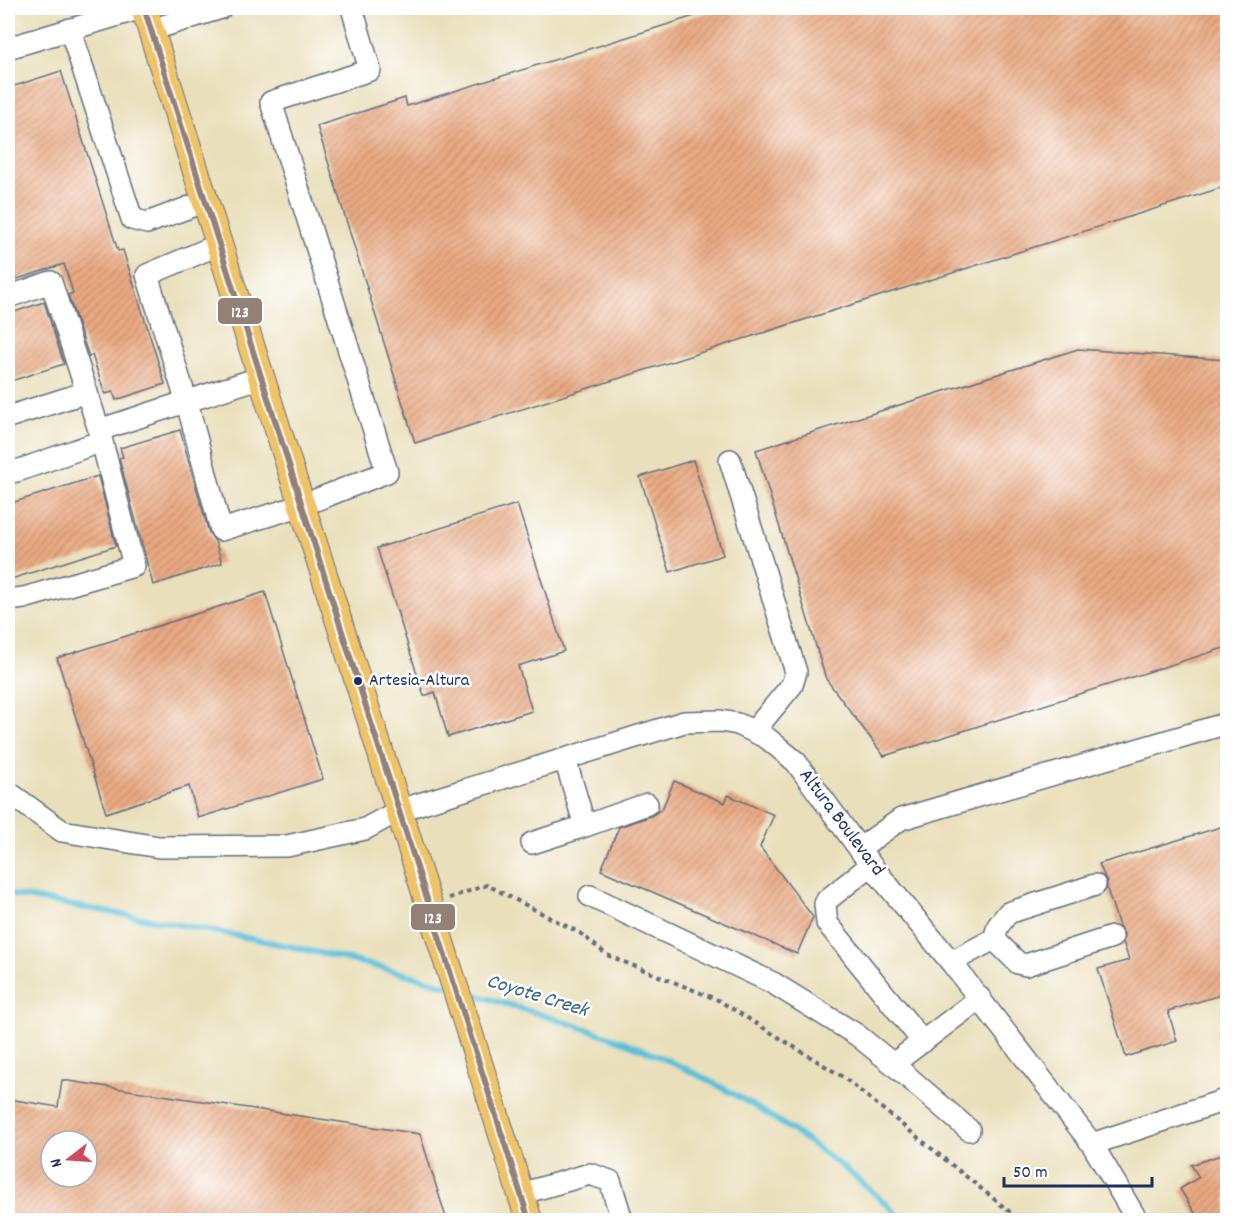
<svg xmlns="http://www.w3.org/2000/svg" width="1235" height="1228" viewBox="0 0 1235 1228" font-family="Dekko,sans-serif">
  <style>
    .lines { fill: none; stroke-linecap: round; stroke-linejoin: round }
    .stream { stroke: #5abfd8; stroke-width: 6 }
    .building { fill: url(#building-hatch); fill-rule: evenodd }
    .minor-casing { stroke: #636d7e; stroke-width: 24 }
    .major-casing { stroke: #636d7e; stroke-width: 28 }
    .path { stroke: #636d7e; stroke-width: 4; stroke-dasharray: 4.5 4.5; stroke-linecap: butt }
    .minor { stroke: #fff; stroke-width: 21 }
    .major { stroke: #efc469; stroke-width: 26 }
    .bus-1-casing { stroke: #fff; stroke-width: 10 }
    .bus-1 { stroke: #938177; stroke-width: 6 }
    .bus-dot { fill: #1b2f5e; stroke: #fff; stroke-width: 2 }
    .labels { text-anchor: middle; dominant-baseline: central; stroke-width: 5; stroke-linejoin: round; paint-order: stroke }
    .bus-label { font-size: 18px; fill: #1b2f5e; stroke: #fff; text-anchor: start }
    .street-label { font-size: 20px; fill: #1b2f5e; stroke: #fff }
    .water-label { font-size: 21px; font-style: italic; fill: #316189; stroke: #fff }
    .line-badge { stroke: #fff; stroke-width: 2 }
    .badge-label { font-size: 16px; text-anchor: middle; font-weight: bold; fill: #fff }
  </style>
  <defs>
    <pattern id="building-hatch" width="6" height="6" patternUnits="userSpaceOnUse" patternTransform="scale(1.5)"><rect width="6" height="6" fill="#eaaa82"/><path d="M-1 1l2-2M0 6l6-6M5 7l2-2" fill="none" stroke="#bd8b6e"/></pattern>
  </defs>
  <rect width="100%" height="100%" fill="#fff"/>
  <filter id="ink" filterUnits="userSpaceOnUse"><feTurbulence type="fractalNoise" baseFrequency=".0167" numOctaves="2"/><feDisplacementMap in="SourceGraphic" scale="12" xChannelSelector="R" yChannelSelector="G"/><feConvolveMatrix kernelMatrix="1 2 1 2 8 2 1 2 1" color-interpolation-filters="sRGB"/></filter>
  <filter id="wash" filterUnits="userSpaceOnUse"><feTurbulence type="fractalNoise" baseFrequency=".008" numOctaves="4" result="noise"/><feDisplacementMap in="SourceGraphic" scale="24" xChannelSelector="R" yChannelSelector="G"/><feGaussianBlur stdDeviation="1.35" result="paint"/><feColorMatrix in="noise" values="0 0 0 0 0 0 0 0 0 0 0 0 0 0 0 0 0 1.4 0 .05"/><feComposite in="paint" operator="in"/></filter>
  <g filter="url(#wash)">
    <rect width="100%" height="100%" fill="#e9dfba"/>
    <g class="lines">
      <!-- stream -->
      <path class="stream" d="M8 894C154 921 304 943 447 986
        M463 991C519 1008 577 1024 632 1045 731 1085 827 1146 903 1220"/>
    </g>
    <g id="blocks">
      <!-- building -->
      <path class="building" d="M720 8H1227V186L415 443 317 126 405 98 407 106Z
        M61 71 118 251 123 250 165 384 116 400 113 392 105 394 92 355 89 357 68 295 73 293 64 264 8 282V88Z
        M44 302 64 364 8 382V314Z
        M1078 349 1227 360V647L884 756 826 679 756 450Z
        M180 430 209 533 215 541 222 563 153 585 119 458 123 457 120 448Z
        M693 460 723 555 670 572 640 477Z
        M98 476 116 546 8 580V504Z
        M517 504 564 651 518 666 532 711 448 737 435 692 424 696 377 548Z
        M265 592 323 779 198 818 189 786 106 813 57 658Z
        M674 781 725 803 728 795 774 815 760 847 813 917 797 954 601 870 619 827 651 816 662 809Z
        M1227 825V993L1168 1011 1177 1041 1126 1057 1098 969 1129 960 1123 942 1124 934 1119 926 1107 889V882L1099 864Z
        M62 1080 420 1134 447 1221H8V1099L58 1107ZM51 1141H87V1177H51Z
        M1227 1153V1218L1220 1221H1200L1180 1189 1199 1177 1191 1165Z"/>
    </g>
  </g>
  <g filter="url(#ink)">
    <use href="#blocks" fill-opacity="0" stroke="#636d7e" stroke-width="1.5"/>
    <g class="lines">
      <!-- minor casing -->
      <g class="minor-casing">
        <path id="minor" d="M70 29 132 219 147 223 206 201
          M151 30 221 8
          M8 48 142 8
          M220 244 147 275 187 403 221 530 303 505 387 472 271 102 370 70 352 8
          M8 297 51 282 99 430 134 566 24 598 8 600
          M8 417 87 392
          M99 430 262 377
          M730 460 796 672 792 685 754 731
          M8 472 17 471 102 441
          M8 792 62 831 159 847 287 846 365 829 400 810 684 722 720 721 738 724 767 738 796 762 871 865 951 962 1092 1144 1137 1220
          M585 826 647 804
          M532 843 585 826 565 759
          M860 848 901 819 1228 723
          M871 865 827 900 825 904 827 923 923 1042
          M590 896 773 983 857 1035 893 1064 980 998
          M994 939 1018 963 1026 965 1112 937
          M951 962 994 939 998 926 1008 913 1095 885
          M893 1064 969 1130
          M1092 1144 1228 1099
          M520 1194 590 1174 610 1181 622 1220"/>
      </g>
      <!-- major casing -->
      <g class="major-casing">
        <path id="major" d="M144 8 529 1220"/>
      </g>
      <!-- path -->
      <path class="path" d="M449 898 487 885 580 933 607 955 718 1000 843 1077 1020 1220"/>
      <!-- minor -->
      <use href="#minor" class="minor"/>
      <!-- major -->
      <use href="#major" class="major"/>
      <!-- bus-1 casing -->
      <g class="bus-1-casing">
        <path id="bus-1" d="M144 8 529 1220"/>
      </g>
      <!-- bus-1 -->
      <use href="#bus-1" class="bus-1"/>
    </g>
  </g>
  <!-- markers -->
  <circle class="bus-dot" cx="358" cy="681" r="5"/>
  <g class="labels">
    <!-- bus labels -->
    <g class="bus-label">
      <text x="369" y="681">Artesia-Altura</text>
    </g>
    <!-- street labels -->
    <g class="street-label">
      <text transform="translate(841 823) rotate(53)">Altura Boulevard</text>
    </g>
    <!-- water labels -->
    <g class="water-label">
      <text transform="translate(537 997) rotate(17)">Coyote Creek</text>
    </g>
  </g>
  <g class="line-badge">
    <rect x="217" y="297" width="46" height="28" rx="6" fill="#938177"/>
    <rect x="410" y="903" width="46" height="28" rx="6" fill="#938177"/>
  </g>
  <g class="badge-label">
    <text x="240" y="317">123</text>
    <text x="433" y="923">123</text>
  </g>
  <!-- margin -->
  <rect width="1235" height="1228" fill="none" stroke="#fff" stroke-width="30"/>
  <!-- north arrow -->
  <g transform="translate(69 1159) rotate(253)"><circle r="28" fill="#ffffff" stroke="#a4acbf" stroke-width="1.5"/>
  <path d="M0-4.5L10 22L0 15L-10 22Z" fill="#d1495b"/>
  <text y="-9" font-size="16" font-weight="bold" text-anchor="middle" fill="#1b2f5e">N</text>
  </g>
  <!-- scale -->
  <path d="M1004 1177v9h148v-9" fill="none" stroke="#1b2f5e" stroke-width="3"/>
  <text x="1013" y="1177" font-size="18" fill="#1b2f5e" stroke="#ffffff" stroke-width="4.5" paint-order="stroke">50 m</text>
</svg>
